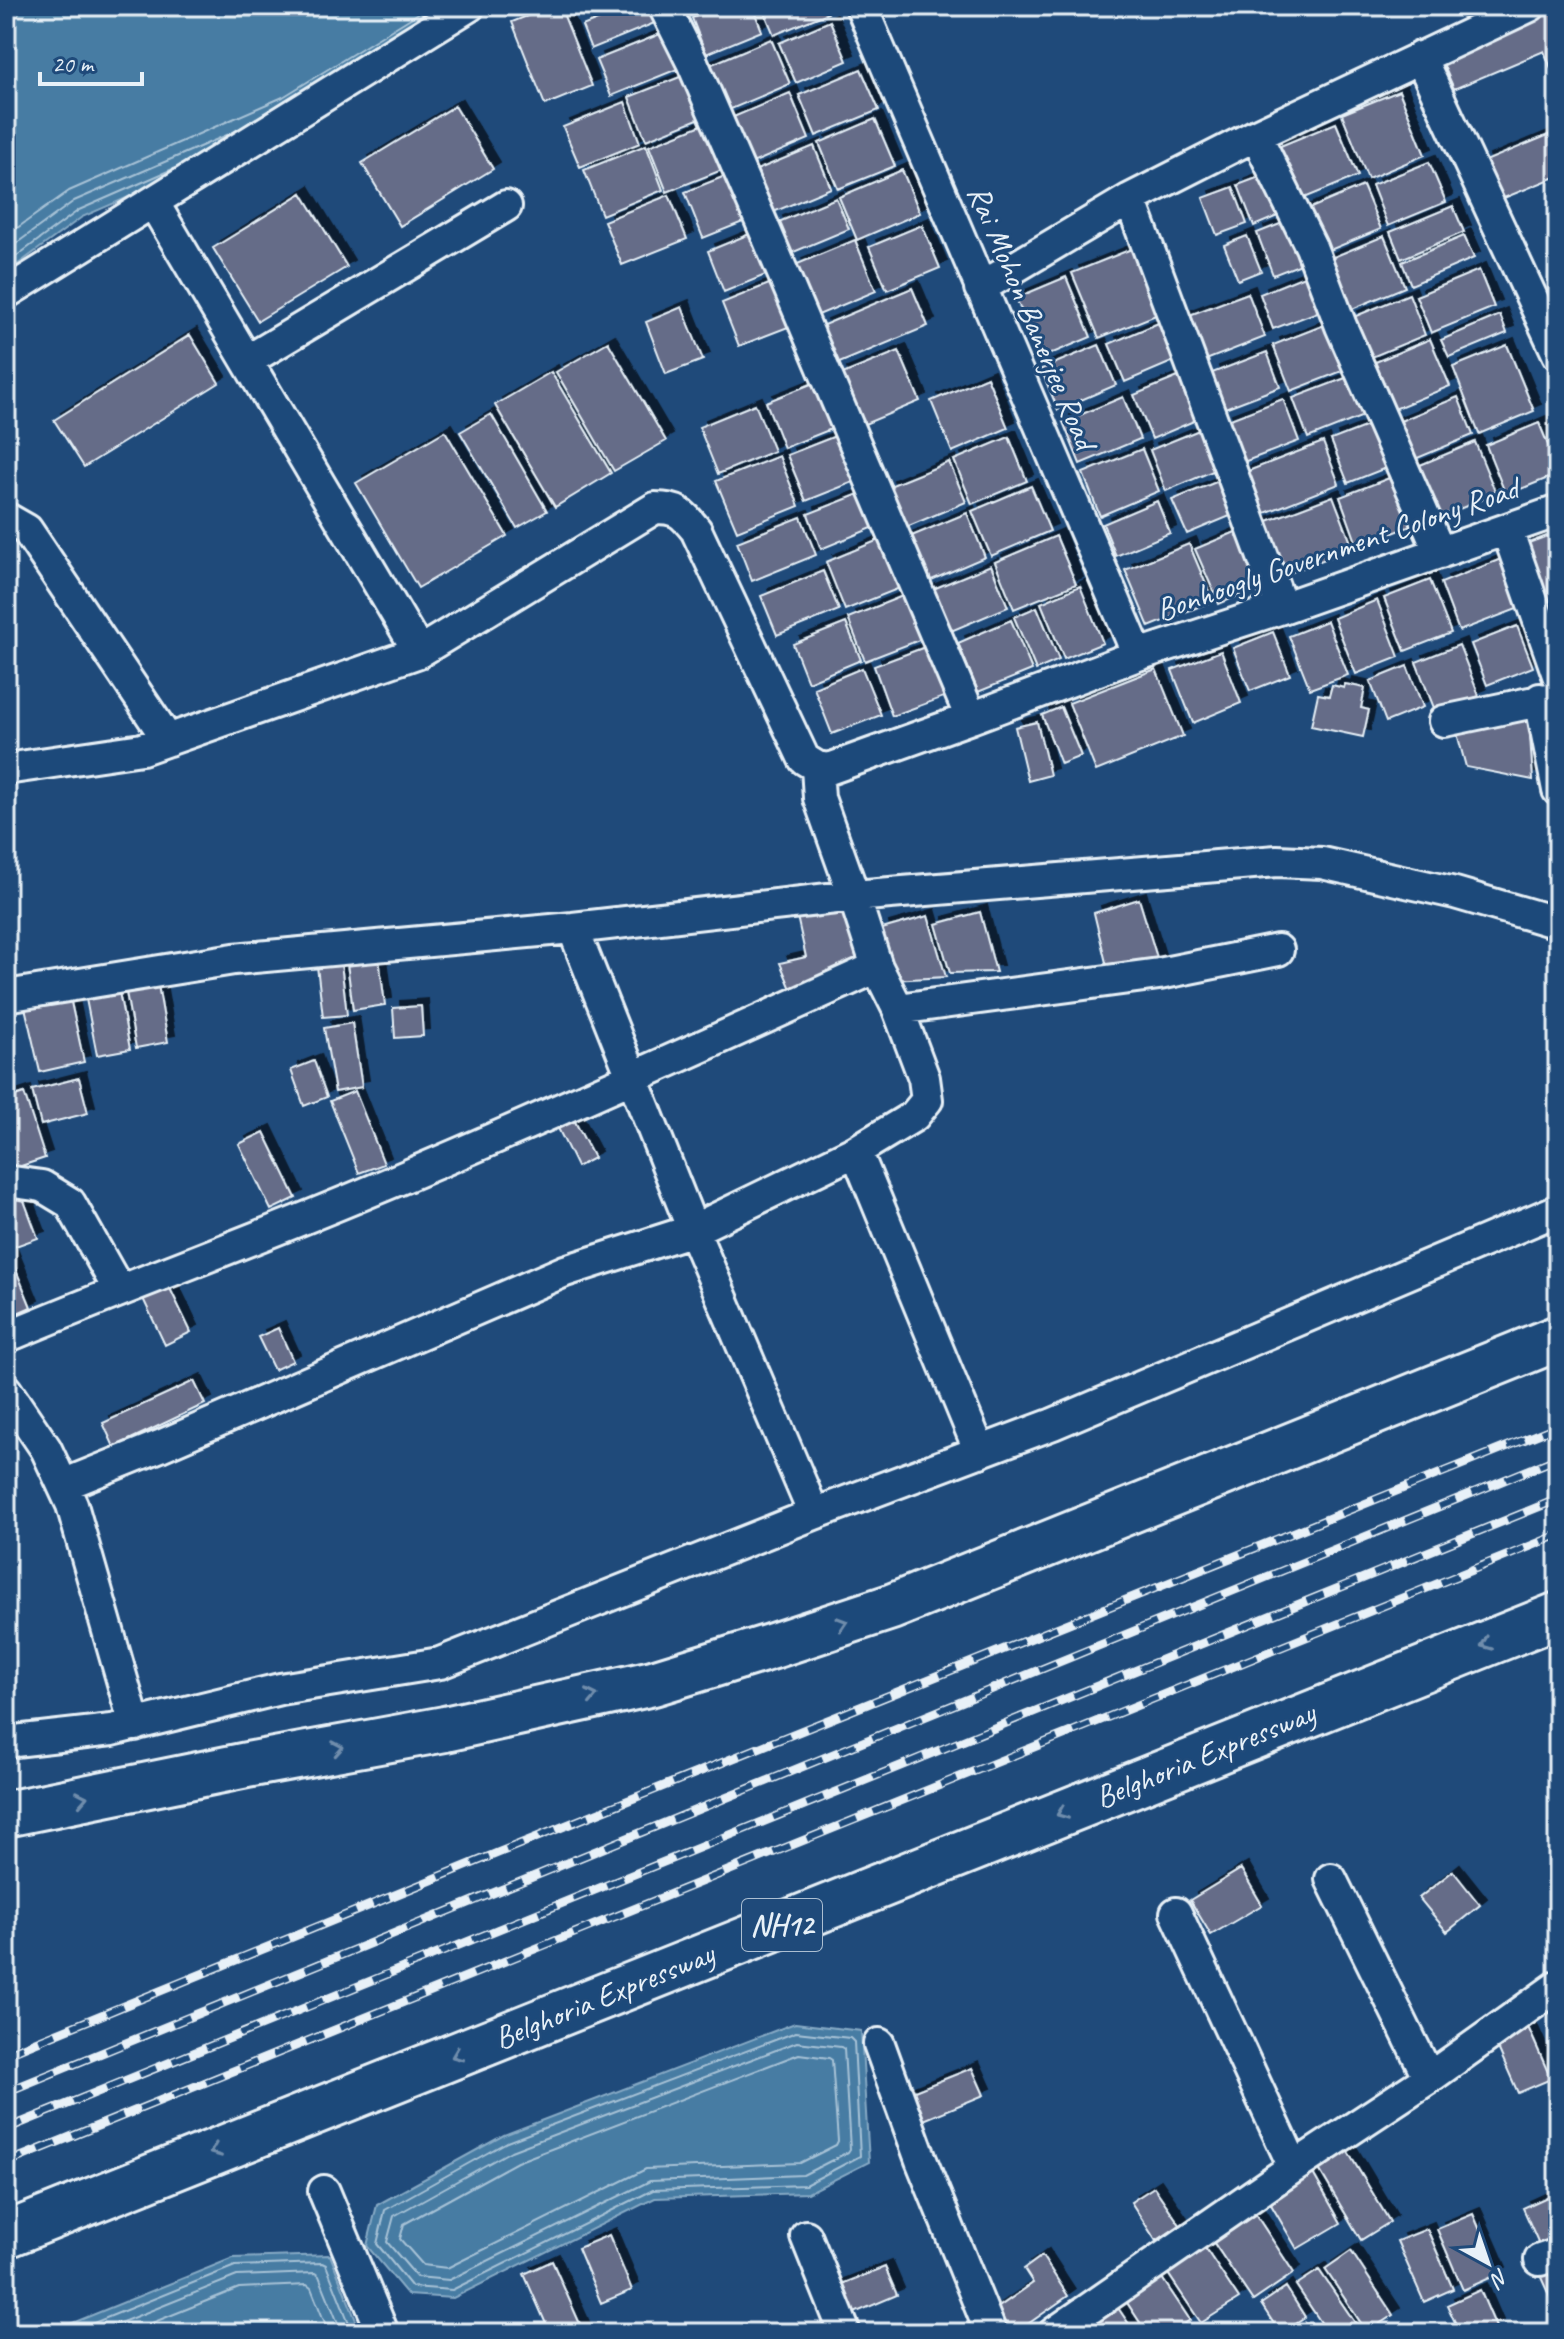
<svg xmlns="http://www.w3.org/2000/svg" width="1564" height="2339" viewBox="0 0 1564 2339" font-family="Caveat,sans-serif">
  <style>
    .water { fill: #467ba3; stroke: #87aac5; stroke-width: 2 }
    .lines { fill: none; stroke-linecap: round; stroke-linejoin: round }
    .shore { stroke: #a7c2d6; stroke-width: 2 }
    .building { fill: #656c88; stroke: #e8f1f8; stroke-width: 2; filter: url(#shadow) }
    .minor-casing { stroke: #e8f1f8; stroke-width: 36 }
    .motorway-casing { stroke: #e8f1f8; stroke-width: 50 }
    .minor { stroke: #1f4a7a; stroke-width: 30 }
    .motorway { stroke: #1f4a7a; stroke-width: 44 }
    .rail-casing { stroke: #e8f1f8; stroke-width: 9 }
    .rail { stroke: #1f4a7a; stroke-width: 6; stroke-dasharray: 18; stroke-linecap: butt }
    .oneway { stroke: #6f8dac }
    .labels { text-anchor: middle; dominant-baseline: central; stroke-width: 6; stroke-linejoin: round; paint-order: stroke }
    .shield { fill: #1f4a7a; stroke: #acbfd2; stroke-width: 2 }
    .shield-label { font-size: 30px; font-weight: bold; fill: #e8f1f8 }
    .street-label { font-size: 32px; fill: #e8f1f8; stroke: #1f4a7a }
  </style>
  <defs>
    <filter id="shadow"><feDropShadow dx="7" dy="-7" stdDeviation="0" flood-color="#0009"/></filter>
  </defs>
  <rect width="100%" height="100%" fill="#1f4a7a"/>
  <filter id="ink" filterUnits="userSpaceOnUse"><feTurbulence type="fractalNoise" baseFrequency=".0125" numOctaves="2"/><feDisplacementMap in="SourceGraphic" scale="16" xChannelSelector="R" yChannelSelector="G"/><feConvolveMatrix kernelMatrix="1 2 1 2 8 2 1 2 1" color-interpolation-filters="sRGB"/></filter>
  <g filter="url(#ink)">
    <!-- water -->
    <path class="water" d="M6 6H486L297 124 82 217 6 273Z
      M795 2023 861 2031 869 2162 808 2193 655 2198 453 2298 408 2295 367 2246 377 2205 504 2135Z
      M330 2255 361 2333H48L233 2258Z"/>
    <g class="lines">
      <!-- shore -->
      <path class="shore" d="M6 236 69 191 283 97 430 6
        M6 251 74 201 234 132
        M6 264 79 210 175 168
        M796 2032 850 2038 854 2042 860 2156 805 2185 653 2190 452 2290 412 2287 377 2244 385 2210 507 2142Z
        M797 2042 841 2047 844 2049 850 2149 848 2152 803 2175 650 2181 449 2280 417 2277 387 2242 394 2216 511 2151Z
        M799 2054 829 2058 832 2060 838 2141 836 2145 800 2163 646 2169 447 2268 423 2265 400 2239 404 2224 517 2162Z
        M69 2333 235 2266 322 2263 326 2265 353 2333
        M95 2333 237 2276 315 2273 319 2276 342 2333
        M127 2333 239 2288 307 2285 311 2288 329 2333"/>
    </g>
    <!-- building -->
    <path class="building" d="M552 6H560L592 86 545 105 512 22Z
      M633 6H656L662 20 591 49 582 26Z
      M721 6H752L762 31 706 54 692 18Z
      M762 6H825L828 13 774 35Z
      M1558 8V85L1544 51 1454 89 1440 57Z
      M830 21 847 61 796 83 779 43Z
      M670 30 685 66 611 96 596 60Z
      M771 39 790 84 724 112 705 67Z
      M861 69 879 110 816 136 799 95Z
      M690 73 708 115 646 140 629 97Z
      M1399 91 1425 155 1368 179 1342 114Z
      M790 93 809 139 743 167 724 121Z
      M625 102 640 143 580 167 563 127Z
      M455 106 493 169 400 226 362 163Z
      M875 119 895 166 838 189 819 143Z
      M714 120 732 166 667 192 649 146Z
      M1336 123 1358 176 1295 202 1273 149Z
      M1558 131V176L1499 200 1483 162Z
      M646 145 663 190 602 215 584 170Z
      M814 146 831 188 764 216 747 174Z
      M1429 162 1446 202 1388 226 1372 185Z
      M902 170 920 213 857 240 839 197Z
      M735 172 753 218 703 238 685 192Z
      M1270 173 1285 213 1254 226 1238 185Z
      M1363 186 1381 229 1318 255 1301 212Z
      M1233 187 1247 224 1217 235 1203 198Z
      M302 193 347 267 258 321 213 248Z
      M669 195 687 239 622 265 604 221Z
      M836 198 849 229 789 254 776 223Z
      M1453 206 1464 232 1401 259 1390 232Z
      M1293 219 1309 261 1273 275 1257 233Z
      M922 225 940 268 887 290 869 247Z
      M752 233 768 274 724 292 708 251Z
      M1247 236 1261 271 1238 280 1224 245Z
      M1384 236 1405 287 1340 314 1319 263Z
      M1464 236 1474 258 1411 285 1402 262Z
      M855 240 876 291 816 316 795 265Z
      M1134 248 1161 313 1099 338 1072 273Z
      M1479 270 1494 307 1431 333 1416 296Z
      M1309 274 1323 310 1273 329 1260 294Z
      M1066 277 1091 337 1041 358 1016 298Z
      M779 280 796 324 739 346 722 303Z
      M912 288 928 326 837 364 821 326Z
      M1248 293 1265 337 1201 362 1184 317Z
      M1409 294 1425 335 1367 359 1351 318Z
      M682 307 703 360 666 374 646 322Z
      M1500 315 1507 333 1449 357 1441 340Z
      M1163 321 1179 359 1125 382 1109 344Z
      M1332 322 1350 368 1291 391 1273 345Z
      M190 335 219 383 84 467 54 420Z
      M1430 339 1450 386 1385 413 1366 366Z
      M608 342 666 441 614 471 556 372Z
      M1099 345 1116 385 1058 410 1041 369Z
      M1507 345 1534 411 1479 434 1453 367Z
      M899 351 920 401 860 426 840 375Z
      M1267 352 1280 387 1225 408 1212 373Z
      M551 372 611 473 555 507 495 405Z
      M1356 374 1371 413 1308 438 1293 398Z
      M1183 375 1201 418 1152 439 1134 395Z
      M987 377 1008 428 952 452 931 401Z
      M821 380 839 426 784 448 766 402Z
      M1123 397 1140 439 1080 464 1063 422Z
      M1458 397 1473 435 1408 462 1393 424Z
      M1283 399 1299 441 1241 463 1225 421Z
      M755 404 774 451 718 474 699 427Z
      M491 414 547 511 517 528 460 432Z
      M1380 421 1396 464 1348 483 1331 440Z
      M1539 423 1558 469V474L1506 495 1486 445Z
      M1204 428 1220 468 1166 491 1150 450Z
      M445 431 507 536 418 588 356 483Z
      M843 433 861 479 806 501 787 455Z
      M1009 437 1027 481 972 504 954 460Z
      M1323 442 1339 484 1260 515 1243 473Z
      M1475 442 1496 494 1435 519 1413 468Z
      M1142 449 1159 491 1100 516 1083 473Z
      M779 456 799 506 737 531 716 481Z
      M949 462 966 502 904 528 887 487Z
      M1397 475 1416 524 1358 547 1340 497Z
      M1221 480 1235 514 1187 534 1172 500Z
      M1031 486 1050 531 991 556 972 511Z
      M864 492 877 526 821 549 808 514Z
      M1333 496 1353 548 1277 578 1257 525Z
      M1157 501 1170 533 1116 556 1103 524Z
      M967 513 985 557 920 585 902 540Z
      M801 517 816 555 752 581 737 542Z
      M1245 528 1268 583 1219 604 1195 549Z
      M1558 532V602L1547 606 1523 545Z
      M1056 536 1076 584 1014 609 995 562Z
      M881 539 900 588 845 610 826 562Z
      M1189 544 1213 601 1149 627 1125 570Z
      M1506 557 1525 606 1459 631 1441 583Z
      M991 565 1008 607 944 634 926 592Z
      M823 571 839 610 777 635 761 596Z
      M1430 580 1451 633 1405 651 1384 598Z
      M1080 586 1103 643 1064 659 1041 603Z
      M905 595 922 639 865 661 848 618Z
      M1377 600 1399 657 1356 674 1334 618Z
      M1037 607 1059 660 1036 670 1014 617Z
      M1011 620 1032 670 978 692 958 643Z
      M1327 621 1348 675 1310 689 1289 636Z
      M846 623 861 660 808 682 793 644Z
      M1517 626 1533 667 1487 685 1471 644Z
      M1273 632 1290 675 1250 691 1233 648Z
      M933 644 952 694 892 716 874 666Z
      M1459 645 1479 696 1436 713 1416 662Z
      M1221 651 1241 703 1193 723 1172 670Z
      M1407 666 1423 707 1386 722 1370 681Z
      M862 668 881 715 832 734 814 688Z
      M1156 669 1183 736 1096 771 1069 703Z
      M1345 684 1365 688 1361 708 1369 710 1363 737 1311 726 1318 694 1329 696 1332 685 1344 688Z
      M1528 706 1533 780 1466 767 1455 726Z
      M1061 707 1081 756 1061 764 1042 715Z
      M1037 722 1050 775 1028 781 1015 727Z
      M1139 899 1158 961 1108 971 1094 913Z
      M849 900 864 964 791 989 780 963 806 957 796 912Z
      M980 912 996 972 950 973 936 924Z
      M928 916 946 977 892 980 882 929Z
      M379 958 385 1005 353 1010 347 963Z
      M341 963 347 1015 323 1017 317 966Z
      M158 985 168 1042 136 1048 126 992Z
      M119 992 130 1049 97 1055 86 999Z
      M69 993 84 1062 40 1072 24 1003Z
      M421 1006 423 1036 395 1038 393 1008Z
      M352 1023 362 1087 335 1092 324 1028Z
      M314 1061 327 1097 304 1106 291 1070Z
      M79 1078 88 1113 41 1125 32 1090Z
      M355 1091 384 1164 359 1173 330 1101Z
      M24 1093 45 1158 6 1171V1099Z
      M571 1114 594 1158 577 1167 555 1122Z
      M264 1132 296 1198 271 1210 239 1144Z
      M20 1190 38 1238 13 1247 6 1228V1195Z
      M9 1253 31 1307 6 1318V1254Z
      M164 1276 191 1332 165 1345 138 1288Z
      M278 1328 293 1361 274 1370 258 1337Z
      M194 1381 205 1404 114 1447 103 1423Z
      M1241 1869 1262 1905 1211 1935 1190 1900Z
      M1453 1871 1480 1905 1447 1932 1419 1898Z
      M1528 2027 1551 2079 1518 2093 1495 2041Z
      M972 2068 984 2095 919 2122 907 2094Z
      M1345 2147 1390 2222 1361 2240 1316 2164Z
      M1311 2170 1341 2223 1297 2249 1266 2196Z
      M1154 2187 1180 2225 1156 2241 1131 2202Z
      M1558 2192V2246L1543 2253 1523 2208Z
      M1254 2212 1294 2273 1253 2301 1212 2240Z
      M1473 2214 1499 2274 1463 2290 1437 2229Z
      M1427 2229 1453 2289 1424 2302 1397 2241Z
      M609 2235 632 2290 601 2303 578 2248Z
      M1203 2245 1239 2299 1201 2323 1165 2269Z
      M1351 2251 1393 2315 1367 2332 1325 2269Z
      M1042 2256 1068 2296 1015 2333H998L986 2316 1033 2283 1024 2269Z
      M552 2261 584 2333H550L524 2274Z
      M1558 2262V2306L1555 2308 1538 2271Z
      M885 2267 897 2295 845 2317 834 2287Z
      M1319 2270 1358 2327 1349 2333H1328L1296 2285Z
      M1160 2275 1190 2320 1171 2333H1147L1124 2298Z
      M1286 2287 1305 2317 1280 2333 1261 2304Z
      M1480 2290 1496 2327 1483 2333H1460L1447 2305Z
      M1114 2302 1135 2333H1068Z"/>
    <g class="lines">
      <!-- minor casing -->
      <g class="minor-casing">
        <path id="minor" d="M664 6 692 62 766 233 971 718 1138 655 1282 608 1558 511
          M861 6 1138 655
          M1420 57 1558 354
          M1256 135 1311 247 1341 326 1440 553
          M1130 199 1282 608
          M153 202 419 652 655 508C678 508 682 513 696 530L804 759 817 767 829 769 971 718
          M980 288 1130 199 1256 135 1530 6
          M6 293 469 6
          M247 361 506 206
          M6 518 27 530 168 740
          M1507 530 1558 675
          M1540 699 1558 790
          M1444 721 1558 697
          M6 769 142 749 419 652
          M573 928 693 1230 814 1514
          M877 967 898 1009 1159 974 1278 950
          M6 996 234 959 573 928 854 896 819 798 817 767
          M856 1151 980 1452
          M6 1181 42 1186 70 1203 119 1290
          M6 1337C125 1287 247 1243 366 1193 538 1121 708 1044 877 967L854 896 1277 861 1322 863 1455 893 1558 923
          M6 1390 46 1449 72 1505 135 1725
          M63 1485 160 1446 565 1271 693 1230 856 1151 914 1116 927 1100 924 1078 898 1009
          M6 1742 112 1730 280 1689 440 1663 814 1514 1053 1424 1558 1210
          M1176 1913 1294 2167
          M879 2044 921 2160 991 2333
          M1429 2078 1558 1986
          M324 2191 383 2333
          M806 2236 845 2333
          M1540 2260 1558 2254
          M1054 2333 1294 2167 1429 2078 1331 1879"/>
      </g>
      <!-- motorway casing -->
      <g class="motorway-casing">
        <path id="motorway" d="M6 1814 247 1765 445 1729 653 1683 770 1647 891 1607 1558 1338
          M6 2235 1558 1615"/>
      </g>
      <!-- minor -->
      <use href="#minor" class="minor"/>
      <!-- motorway -->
      <use href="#motorway" class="motorway"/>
      <!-- rail casing -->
      <g class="rail-casing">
        <path id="rail" d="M6 2054 500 1852 1558 1426
          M6 2092 1558 1458
          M6 2129 1558 1499
          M6 2163 1558 1535"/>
      </g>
      <!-- rail -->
      <use href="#rail" class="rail"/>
    </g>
    <!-- one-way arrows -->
    <defs><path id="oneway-chevron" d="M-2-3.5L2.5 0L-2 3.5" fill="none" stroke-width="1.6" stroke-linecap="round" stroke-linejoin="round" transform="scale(2)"/></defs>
    <g class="oneway">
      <use href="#oneway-chevron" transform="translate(842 1623) rotate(-18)"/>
      <use href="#oneway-chevron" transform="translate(1486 1644) rotate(158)"/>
      <use href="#oneway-chevron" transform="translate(592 1696) rotate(-12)"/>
      <use href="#oneway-chevron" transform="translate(338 1748) rotate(-10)"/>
      <use href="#oneway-chevron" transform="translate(82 1798) rotate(-11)"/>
      <use href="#oneway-chevron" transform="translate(1062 1813) rotate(158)"/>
      <use href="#oneway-chevron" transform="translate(457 2055) rotate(158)"/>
      <use href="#oneway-chevron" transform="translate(215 2151) rotate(158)"/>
    </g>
  </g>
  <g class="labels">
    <!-- shield labels -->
    <rect class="shield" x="742" y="1899" width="80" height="52" rx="6"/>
    <g class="shield-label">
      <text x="782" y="1925">NH12</text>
    </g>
    <!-- street labels -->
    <g class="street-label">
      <text transform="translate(1032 317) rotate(67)">Rai Mohon Banerjee Road</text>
      <text transform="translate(1337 549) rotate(-19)">Bonhoogly Government Colony Road</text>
      <text transform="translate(1205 1755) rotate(-22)">Belghoria Expressway</text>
      <text transform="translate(604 1996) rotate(-22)">Belghoria Expressway</text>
    </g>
  </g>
  <!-- margin -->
  <rect width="1564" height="2339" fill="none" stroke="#1f4a7a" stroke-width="32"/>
  <rect x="16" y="16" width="1532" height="2307" fill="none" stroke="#e8f1f8" stroke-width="3" filter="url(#ink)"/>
  <!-- north arrow -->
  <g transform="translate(1488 2263) rotate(140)" stroke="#1f4a7a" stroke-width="6" paint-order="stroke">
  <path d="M0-6L14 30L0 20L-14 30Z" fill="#e8f1f8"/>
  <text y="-12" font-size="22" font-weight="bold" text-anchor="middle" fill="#e8f1f8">N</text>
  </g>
  <!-- scale -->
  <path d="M40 72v12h102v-12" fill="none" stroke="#e8f1f8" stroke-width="4"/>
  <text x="52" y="72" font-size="24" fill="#e8f1f8" stroke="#1f4a7a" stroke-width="6" paint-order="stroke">20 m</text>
</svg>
